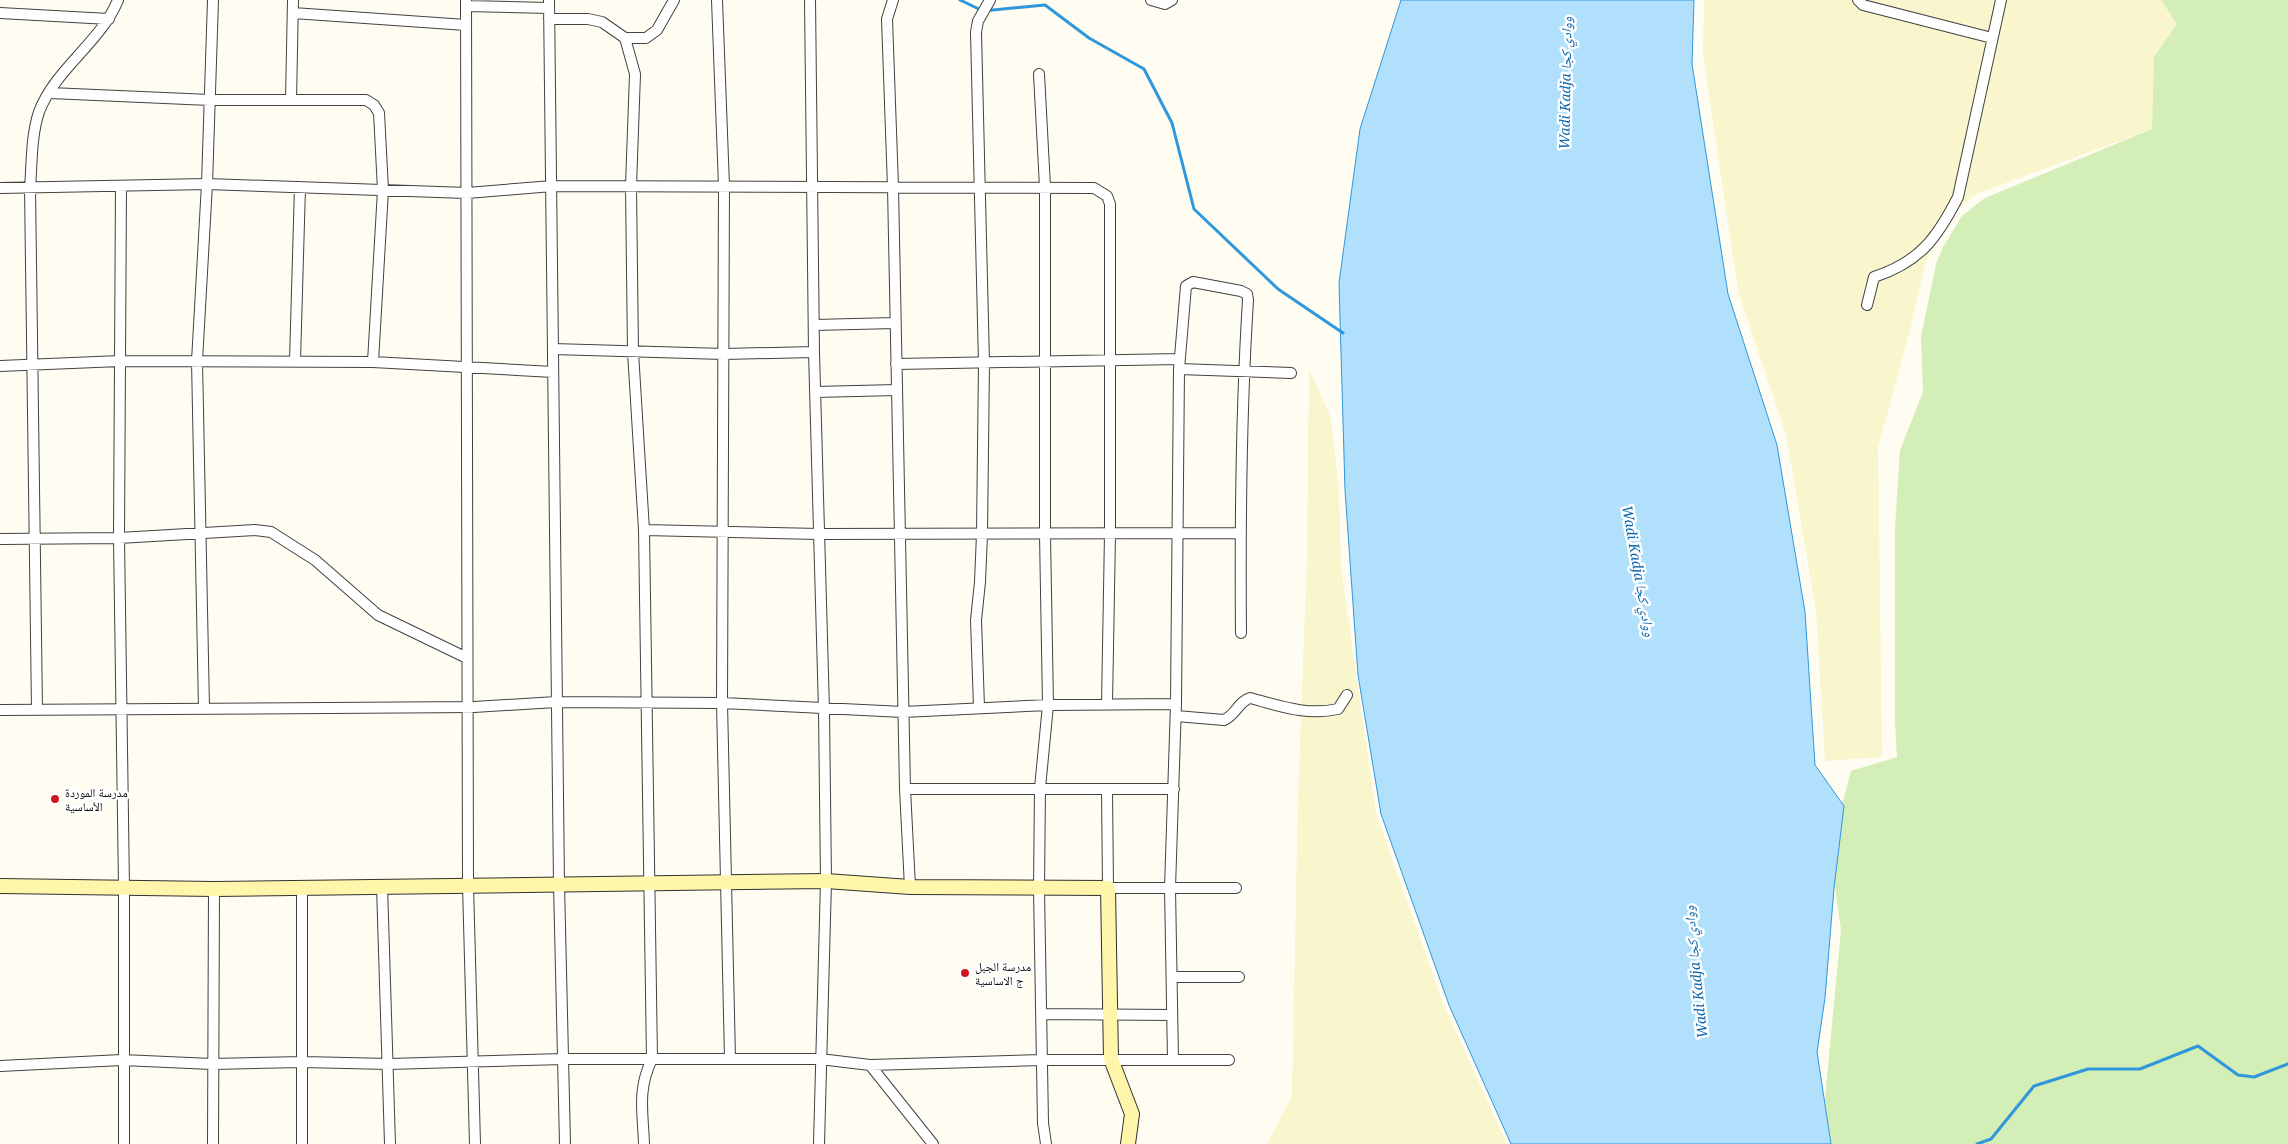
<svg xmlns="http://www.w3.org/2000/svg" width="2288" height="1144" viewBox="0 0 2288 1144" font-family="'Noto Serif','Noto Naskh Arabic',serif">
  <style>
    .farmland { fill: #f9f5cd }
    .green { fill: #d3eeb6 }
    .water { fill: #b0e0fc; stroke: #2f97db }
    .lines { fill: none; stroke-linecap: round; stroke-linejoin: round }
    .stream { stroke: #2f97db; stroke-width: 3 }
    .street-casing { stroke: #424242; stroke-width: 12 }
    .secondary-casing { stroke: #313131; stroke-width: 16 }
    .street { stroke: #fff; stroke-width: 10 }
    .secondary { stroke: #fff6ac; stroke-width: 14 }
    .poi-dot { fill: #ce1821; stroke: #fff; stroke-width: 2 }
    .labels { text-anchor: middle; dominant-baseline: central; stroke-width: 5; stroke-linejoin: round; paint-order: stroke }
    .poi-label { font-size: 12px; fill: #0f0f0f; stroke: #fff; text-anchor: start }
    .water-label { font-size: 14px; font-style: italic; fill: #0a67af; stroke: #fff }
  </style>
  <rect width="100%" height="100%" fill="#fffcf1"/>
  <!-- farmland -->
  <path class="farmland" d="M1704 0H2161L2177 24 2154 57 2152 129 1976 194 1955 211 1932 245 1925 265 1909 334 1878 447 1882 757 1825 761 1816 610 1786 435 1738 291 1703 55Z
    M1309 369 1331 418 1339 492 1341 568 1376 814 1444 1006 1507 1144H1267L1292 1096 1298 798 1307 558Z"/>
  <!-- green -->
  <path class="green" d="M2161 0H2288V1144H1831L1825 1098 1841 930 1830 851 1851 771 1897 757 1895 721V529L1900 450 1923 392 1921 337 1936 264 1943 247 1962 216 1985 198 2152 129 2154 57 2177 24Z"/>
  <!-- water -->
  <path class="water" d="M1401 0H1694L1692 64 1728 294 1777 445 1805 612 1815 765 1844 806 1834 888 1825 998 1817 1052 1831 1144H1511L1449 1005 1381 814 1358 675 1345 490 1339 283 1360 129Z"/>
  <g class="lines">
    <!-- stream -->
    <path class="stream" d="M960 0 983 11 1045 5 1089 38 1144 69 1172 123 1194 209 1278 289 1343 333
      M1977 1144 1991 1139 2034 1086 2088 1069H2140L2198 1046 2238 1075 2254 1077 2288 1064"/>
    <!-- street casing -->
    <g class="street-casing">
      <path id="street" d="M466 0 468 885 475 1144
        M549 0 559 884 565 1144
        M717 0 724 186 722 703 730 1059
        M810 0 814 352 824 710 826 881 819 1144
        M893 0 887 19 893 187 905 789 910 887
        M1151 0 1165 4 1172 0
        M1858 0 1863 5 1992 38
        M466 6 549 8
        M0 13 109 19
        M293 13 466 25
        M549 19H588L602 22 625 38H646L657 30 674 0
        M625 38 635 74 631 186 633 352 644 530 652 1059C637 1090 643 1112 644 1144
        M1039 74 1045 187V535L1048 705 1040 788 1039 889 1043 1123 1046 1144
        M50 93 210 100H366L374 105 379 113 383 190 373 362
        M291 100 293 0
        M121 186 119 538 124 888V1144
        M0 188 207 184 467 193 552 186 1094 188 1107 196 1110 204V534L1107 704
        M1867 305 1874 277C1920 262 1937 238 1958 197L2001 0
        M814 325 895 323
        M553 349 724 354 814 352
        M295 361 300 187
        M896 364 1179 359
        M0 366 120 361 373 362 553 372
        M1179 369 1291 373
        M815 392 897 390
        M644 530 819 534 1240 533
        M0 539 119 538 255 530 271 532 315 560 378 615 467 658
        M979 707 976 620 980 582 982 534 984 363 976 32 978 21 990 0
        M204 708 197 361 207 184 213 0
        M0 710 474 707 556 702 722 703 903 712 1048 705 1176 704
        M37 710 30 188C32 163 31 136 39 112 55 69 101 42 118 0
        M1176 716 1224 720C1235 716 1239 701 1250 698 1280 706 1307 716 1338 709L1347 695
        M905 789H1174
        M1107 789 1108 888H1236
        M382 886 390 1144
        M302 887V1144
        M1172 977H1239
        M1042 1014 1172 1015
        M1173 1060 1170 888 1176 704 1179 369 1186 286 1193 282 1241 291 1247 294 1248 300C1241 411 1240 522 1241 633
        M870 1065 933 1144
        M0 1066 122 1060 212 1064 303 1062 389 1064 564 1059H820L870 1065 1042 1060H1229
        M213 1144 214 889"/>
    </g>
    <!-- secondary casing -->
    <g class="secondary-casing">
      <path id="secondary" d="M0 886 214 889 826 881 910 887 1108 888 1111 1059 1132 1114 1128 1144"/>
    </g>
    <!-- street -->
    <use href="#street" class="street"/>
    <!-- secondary -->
    <use href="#secondary" class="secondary"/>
  </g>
  <!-- markers -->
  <g class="poi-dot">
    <circle cx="55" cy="799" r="5"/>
    <circle cx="965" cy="973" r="5"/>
  </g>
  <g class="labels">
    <!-- poi labels -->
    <g class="poi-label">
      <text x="65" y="792">مدرسة الموردة<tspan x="65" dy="14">الأساسية</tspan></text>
      <text x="975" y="966">مدرسة الجبل<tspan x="975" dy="14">ج الاساسية</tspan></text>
    </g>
    <!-- water labels -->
    <g class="water-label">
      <text transform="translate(1565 83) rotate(-89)">Wadi Kadja ووادي كجا</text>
      <text transform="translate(1639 571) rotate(80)">Wadi Kadja ووادي كجا</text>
      <text transform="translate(1695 972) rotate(-96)">Wadi Kadja ووادي كجا</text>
    </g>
  </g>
</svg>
